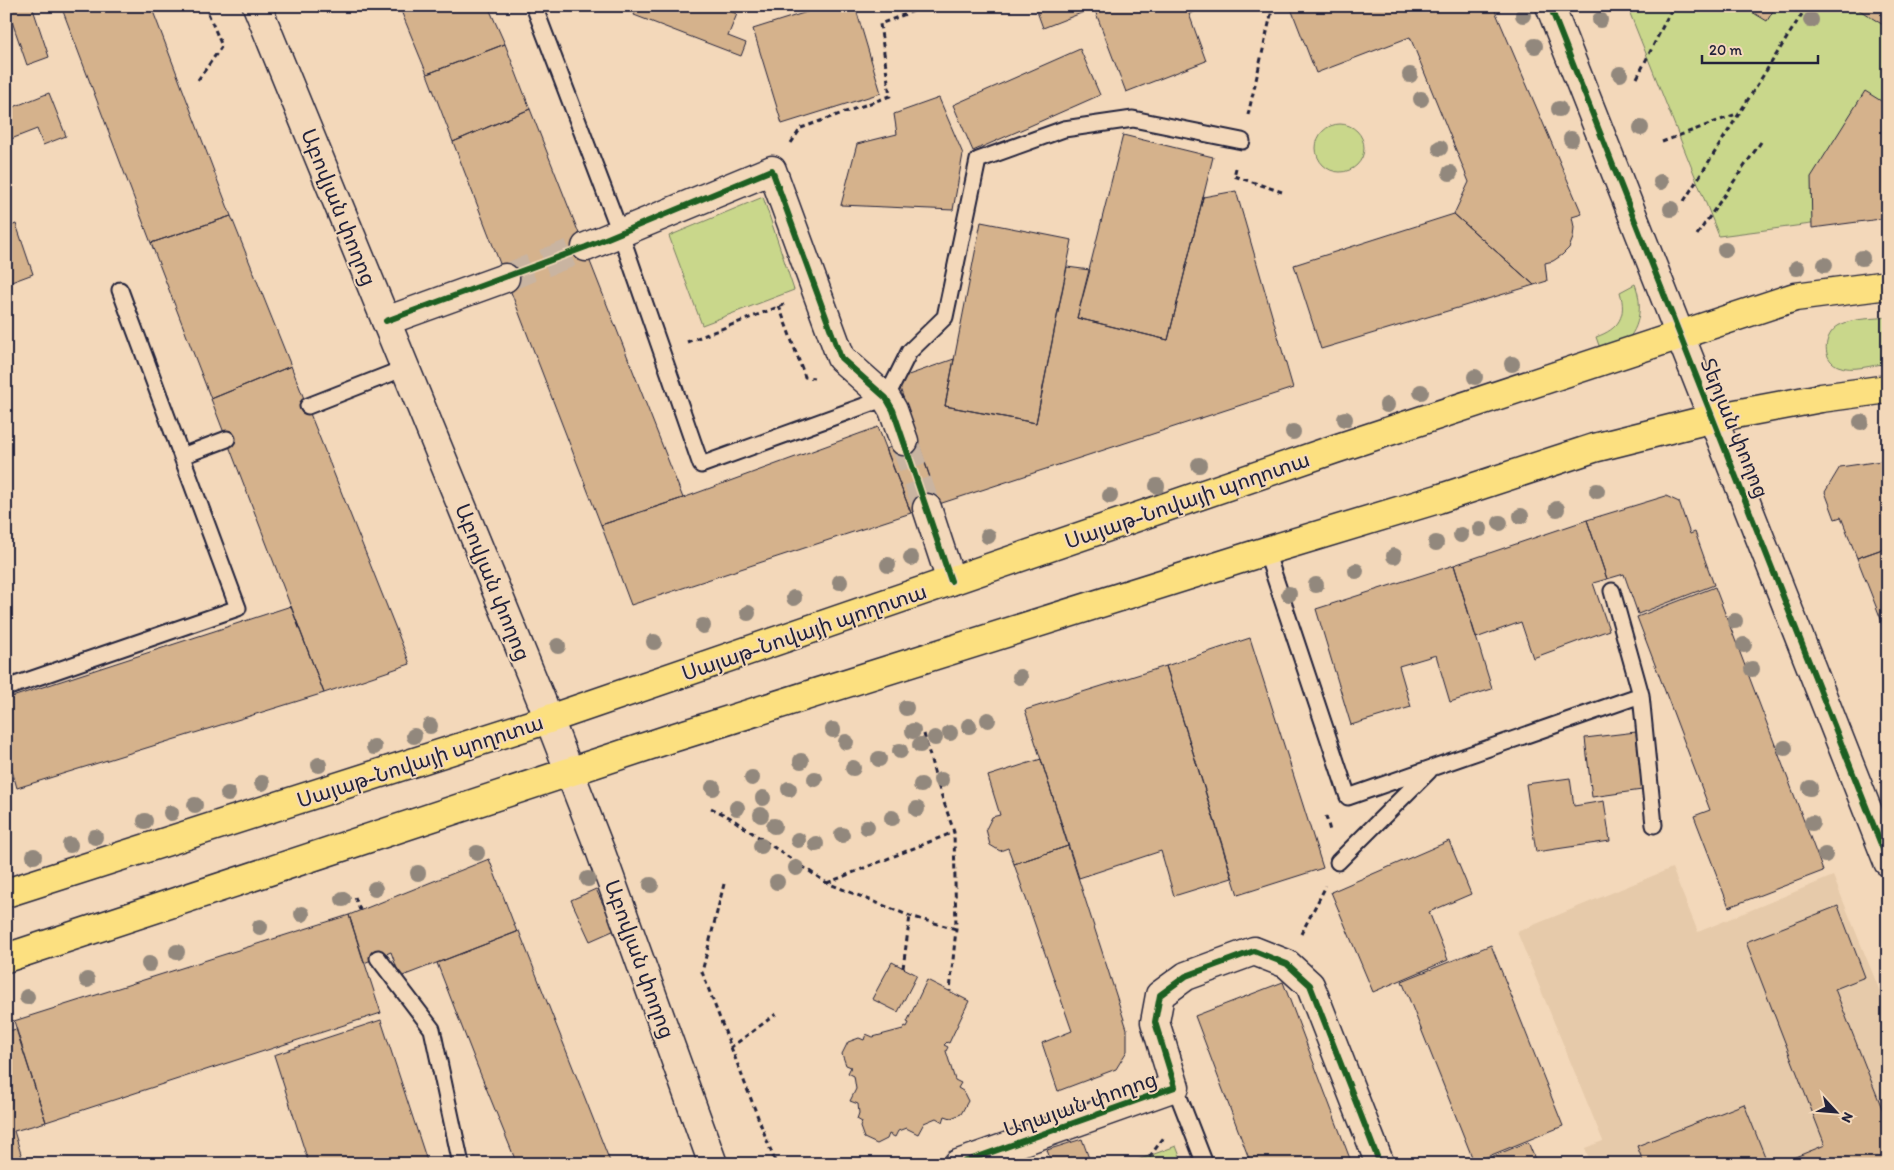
<svg xmlns="http://www.w3.org/2000/svg" width="1894" height="1170" viewBox="0 0 1894 1170" font-family="Itim,'Noto Sans Armenian',sans-serif">
  <style>
    .built { fill: #e6caaa }
    .green { fill: #c9d78b; stroke: #767c63 }
    .building { fill: #d5b28c; stroke: #22223b }
    .lines { fill: none; stroke-linecap: round; stroke-linejoin: round }
    .street-tunnel { stroke: #c9b4a1; stroke-width: 28; stroke-dasharray: 28 14; stroke-linecap: butt }
    .lane-casing { stroke: #22223b; stroke-width: 19 }
    .street-casing { stroke: #22223b; stroke-width: 31 }
    .secondary-casing { stroke: #22223b; stroke-width: 31 }
    .primary-casing { stroke: #22223b; stroke-width: 31 }
    .path { stroke: #22223b; stroke-width: 3; stroke-dasharray: 5 4; stroke-linecap: butt }
    .lane { stroke: #f3d8ba; stroke-width: 15 }
    .street { stroke: #f3d8ba; stroke-width: 28 }
    .secondary { stroke: #f3d8ba; stroke-width: 28 }
    .primary { stroke: #fce080; stroke-width: 28 }
    .cycleway-casing { stroke: #f3d8ba; stroke-width: 9 }
    .cycleway { stroke: #1b5e20; stroke-width: 6 }
    .tree { fill: #92887d }
    .labels { text-anchor: middle; dominant-baseline: central; stroke-width: 4; stroke-linejoin: round; paint-order: stroke }
    .street-label { font-size: 21px; fill: #22223b; stroke: #f3d8ba }
  </style>
  <rect width="100%" height="100%" fill="#f3d8ba"/>
  <filter id="ink" filterUnits="userSpaceOnUse"><feTurbulence type="fractalNoise" baseFrequency=".02" numOctaves="2"/><feDisplacementMap in="SourceGraphic" scale="10" xChannelSelector="R" yChannelSelector="G"/><feConvolveMatrix kernelMatrix="1 2 1 2 8 2 1 2 1" color-interpolation-filters="sRGB"/></filter>
  <g filter="url(#ink)">
    <!-- built -->
    <path class="built" d="M1672 868 1698 932 1833 876 1888 1011V1164H1591L1585 1148 1603 1141 1517 932Z"/>
    <!-- green -->
    <path class="green" d="M1627 6H1888V214L1719 236Z
      M1316 148a24 24 0 1 1 48 0a24 24 0 1 1-48 0Z
      M763 197 794 290 702 325 669 236Z
      M1635 284C1643 305 1641 332 1620 346 1614 349 1608 352 1602 354L1596 337C1619 329 1627 316 1620 292Z
      M1888 317V363C1873 365 1852 372 1838 366 1819 358 1825 330 1842 324 1855 318 1873 319 1888 317Z
      M1176 1146 1183 1164H1127Z"/>
    <!-- building -->
    <path class="building" d="M32 6 49 57 27 65 7 7Z
      M61 6H151L231 216 151 243Z
      M399 6H488L505 44 427 74Z
      M638 6H718L737 14 728 36 746 43 741 56 634 15Z
      M826 6H855L881 93 782 124 753 29Z
      M1035 6H1209L1189 14 1206 61 1126 92 1094 8 1043 28Z
      M1290 6H1493L1582 214 1572 217 1574 227 1573 238 1569 248 1562 255 1553 261 1545 263 1547 281 1534 285 1454 214 1469 182 1410 37 1316 73Z
      M1742 6H1776L1767 21Z
      M1853 6H1888V28Z
      M505 44 530 109 453 142 427 74Z
      M1080 49 1100 95 973 151 953 105Z
      M1865 91 1886 104 1888 102V218L1812 228 1811 177Z
      M49 93 66 136 43 145 37 129 6 141V110Z
      M939 98 963 154 953 210 841 205 857 144 897 134 894 114Z
      M530 109 683 498 601 525 453 142Z
      M1123 135 1213 157 1168 340 1077 318Z
      M1236 191 1293 388 939 504 897 379 954 359 945 406 1036 423 1067 267 1090 270 1077 318 1168 340 1203 197Z
      M1454 214 1534 285 1321 349 1294 265Z
      M231 216 291 366 211 399 151 243Z
      M981 222 1072 240 1036 423 945 406Z
      M16 224 33 274 6 284V228Z
      M291 366 410 664 324 693 211 399Z
      M878 427 911 513 631 605 601 525 683 498Z
      M916 437 939 504 911 513 886 449Z
      M1888 460V547L1857 558 1841 517 1835 519 1825 492 1840 467Z
      M1666 496 1679 502 1690 534 1695 532 1714 585 1638 614 1624 574 1607 579 1587 520Z
      M1587 520 1607 579 1593 583 1609 630 1533 658 1521 622 1476 638 1454 565Z
      M1888 547V637L1857 558Z
      M1454 565 1492 689 1450 702 1436 655 1399 666 1411 707 1351 725 1316 609Z
      M1715 587 1823 871 1729 907 1694 816 1710 810 1637 617Z
      M291 606 324 693 17 788 6 749V699Z
      M1250 638 1323 868 1238 895 1166 666Z
      M1166 666 1232 878 1174 896 1161 851 1079 878 1025 710Z
      M1636 732 1642 790 1592 797 1585 738Z
      M1041 759 1068 846 1014 864 1008 848 1000 851 990 845 986 829 992 817 1000 815 988 776Z
      M1570 778 1574 806 1604 801 1610 841 1536 852 1526 784Z
      M1449 841 1471 894 1429 912 1448 960 1373 992 1331 892Z
      M1068 846 1127 1029V1051L1116 1069 1058 1091 1042 1043 1072 1031 1014 864Z
      M489 859 517 932 400 977 391 952 364 963 349 915Z
      M596 889 615 930 590 941 571 900Z
      M1838 906 1865 977 1835 989 1885 1116 1888 1115V1164H1778L1825 1145 1746 942Z
      M349 915 381 1013 46 1122 14 1021Z
      M519 931 611 1164H517L476 1063 437 963Z
      M1491 945 1563 1126 1474 1162 1402 981Z
      M892 962 917 975 898 1012 872 999Z
      M927 980 969 1001 949 1043 947 1042 944 1045 948 1047 946 1051 955 1080 961 1083 958 1088 963 1091 968 1101 961 1114 951 1118 945 1116 943 1122 936 1118 924 1123 918 1134 906 1128 898 1131 895 1137 889 1134 887 1139 877 1144 864 1138 860 1127 862 1122 857 1119 859 1113 858 1104 850 1101 856 1089 854 1076 848 1073 851 1067 846 1065 842 1054 848 1042 859 1038 864 1040 866 1034 873 1037 903 1029 905 1026 907 1027 909 1023 907 1022Z
      M1283 982 1352 1164H1251L1195 1016Z
      M381 1020 428 1164H309L274 1055Z
      M16 1029 46 1122 14 1131 24 1164H6V1032Z
      M1744 1104 1768 1164H1644L1637 1146Z
      M1082 1139 1091 1164H1052L1047 1150Z
      M1528 1142 1537 1164H1474Z"/>
    <g class="lines">
      <!-- street-tunnel -->
      <path class="street-tunnel" d="M505 278 586 247
        M904 441 927 508"/>
      <!-- lane casing -->
      <g class="lane-casing">
        <path id="lane" d="M534 6 620 232 701 465 886 398 909 352 945 317 978 160 1064 129 1133 119 1242 141
          M308 406 405 368
          M182 456 227 439
          M1266 551 1348 797 1641 695
          M1612 591 1641 695 1654 825
          M6 688 238 608 120 290
          M1338 862 1429 771
          M378 958 432 1029 461 1164
          M1175 1087 1205 1164"/>
      </g>
      <!-- street casing -->
      <g class="street-casing">
        <path id="street" d="M586 247 772 170 841 358 886 398 893 410 904 441
          M386 321 505 278
          M927 508 951 581
          M958 1164 1175 1087 1155 1022 1160 995 1186 976 1254 951 1287 964 1310 985 1380 1164"/>
      </g>
      <!-- secondary casing -->
      <g class="secondary-casing">
        <path id="secondary" d="M257 6 549 719 600 850 713 1164
          M1550 6 1888 862"/>
      </g>
      <!-- primary casing -->
      <g class="primary-casing">
        <path id="primary" d="M6 893 549 719 1335 449 1795 297 1888 285
          M6 958 669 739 1266 551 1438 499 1594 448 1714 418 1821 398 1888 389"/>
      </g>
      <!-- path -->
      <path class="path" d="M1637 78 1673 6
        M198 80 222 46 205 6
        M1248 115 1273 6
        M1662 142 1739 113
        M791 143 801 128 890 96 880 24 926 6
        M1236 168 1234 176 1282 192
        M1684 201 1807 6
        M1697 235 1761 142
        M779 306 805 377 814 378
        M687 342 786 304
        M924 734 936 779 954 832 956 929 950 991
        M711 808 729 817 827 883 910 916 956 929
        M1326 816 1330 831
        M827 883 954 832
        M724 884 702 972 776 1164
        M355 897 360 910
        M1301 934 1326 886
        M903 968 910 916
        M730 1048 776 1014
        M1144 1164 1165 1136"/>
      <!-- lane -->
      <use href="#lane" class="lane"/>
      <!-- street -->
      <use href="#street" class="street"/>
      <!-- secondary -->
      <use href="#secondary" class="secondary"/>
      <!-- primary -->
      <use href="#primary" class="primary"/>
      <!-- cycleway casing -->
      <g class="cycleway-casing">
        <path id="cycleway" d="M1550 6 1888 862
          M386 321 586 247 772 170 841 358 886 398 893 410 951 581
          M958 1164 1175 1087 1155 1022 1160 995 1186 976 1254 951 1287 964 1310 985 1380 1164"/>
      </g>
      <!-- cycleway -->
      <use href="#cycleway" class="cycleway"/>
    </g>
    <!-- trees -->
    <g class="tree">
      <circle cx="1523" cy="15" r="8"/>
      <circle cx="1600" cy="20" r="8"/>
      <circle cx="1811" cy="20" r="8"/>
      <circle cx="1535" cy="46" r="8"/>
      <circle cx="1620" cy="74" r="8"/>
      <circle cx="1410" cy="75" r="8"/>
      <circle cx="1421" cy="99" r="8"/>
      <circle cx="1559" cy="109" r="8"/>
      <circle cx="1641" cy="128" r="8"/>
      <circle cx="1571" cy="139" r="8"/>
      <circle cx="1440" cy="148" r="8"/>
      <circle cx="1450" cy="173" r="8"/>
      <circle cx="1661" cy="182" r="8"/>
      <circle cx="1671" cy="209" r="8"/>
      <circle cx="1725" cy="250" r="8"/>
      <circle cx="1862" cy="258" r="8"/>
      <circle cx="1825" cy="265" r="8"/>
      <circle cx="1797" cy="268" r="8"/>
      <circle cx="1512" cy="364" r="8"/>
      <circle cx="1475" cy="377" r="8"/>
      <circle cx="1421" cy="392" r="8"/>
      <circle cx="1387" cy="405" r="8"/>
      <circle cx="1345" cy="419" r="8"/>
      <circle cx="1861" cy="422" r="8"/>
      <circle cx="1293" cy="432" r="8"/>
      <circle cx="1199" cy="465" r="8"/>
      <circle cx="1157" cy="486" r="8"/>
      <circle cx="1597" cy="491" r="8"/>
      <circle cx="1110" cy="496" r="8"/>
      <circle cx="1557" cy="509" r="8"/>
      <circle cx="1521" cy="516" r="8"/>
      <circle cx="1500" cy="523" r="8"/>
      <circle cx="1480" cy="529" r="8"/>
      <circle cx="1461" cy="535" r="8"/>
      <circle cx="988" cy="536" r="8"/>
      <circle cx="1436" cy="543" r="8"/>
      <circle cx="1394" cy="556" r="8"/>
      <circle cx="911" cy="558" r="8"/>
      <circle cx="888" cy="565" r="8"/>
      <circle cx="1356" cy="571" r="8"/>
      <circle cx="840" cy="582" r="8"/>
      <circle cx="1316" cy="585" r="8"/>
      <circle cx="1289" cy="594" r="8"/>
      <circle cx="794" cy="598" r="8"/>
      <circle cx="748" cy="613" r="8"/>
      <circle cx="1735" cy="621" r="8"/>
      <circle cx="703" cy="626" r="8"/>
      <circle cx="654" cy="642" r="8"/>
      <circle cx="1744" cy="645" r="8"/>
      <circle cx="558" cy="646" r="8"/>
      <circle cx="1752" cy="669" r="8"/>
      <circle cx="1020" cy="677" r="8"/>
      <circle cx="906" cy="708" r="8"/>
      <circle cx="988" cy="720" r="8"/>
      <circle cx="430" cy="726" r="8"/>
      <circle cx="969" cy="726" r="8"/>
      <circle cx="833" cy="730" r="8"/>
      <circle cx="913" cy="731" r="8"/>
      <circle cx="950" cy="733" r="8"/>
      <circle cx="414" cy="736" r="8"/>
      <circle cx="935" cy="738" r="8"/>
      <circle cx="846" cy="742" r="8"/>
      <circle cx="920" cy="745" r="8"/>
      <circle cx="374" cy="747" r="8"/>
      <circle cx="1785" cy="748" r="8"/>
      <circle cx="900" cy="751" r="8"/>
      <circle cx="879" cy="759" r="8"/>
      <circle cx="801" cy="761" r="8"/>
      <circle cx="319" cy="765" r="8"/>
      <circle cx="853" cy="768" r="8"/>
      <circle cx="752" cy="778" r="8"/>
      <circle cx="815" cy="779" r="8"/>
      <circle cx="941" cy="780" r="8"/>
      <circle cx="262" cy="783" r="8"/>
      <circle cx="921" cy="785" r="8"/>
      <circle cx="713" cy="788" r="8"/>
      <circle cx="1810" cy="788" r="8"/>
      <circle cx="789" cy="789" r="8"/>
      <circle cx="228" cy="794" r="8"/>
      <circle cx="763" cy="798" r="8"/>
      <circle cx="195" cy="805" r="8"/>
      <circle cx="737" cy="808" r="8"/>
      <circle cx="917" cy="809" r="8"/>
      <circle cx="171" cy="813" r="8"/>
      <circle cx="761" cy="815" r="8"/>
      <circle cx="892" cy="818" r="8"/>
      <circle cx="145" cy="821" r="8"/>
      <circle cx="1812" cy="823" r="8"/>
      <circle cx="774" cy="826" r="8"/>
      <circle cx="867" cy="827" r="8"/>
      <circle cx="842" cy="835" r="8"/>
      <circle cx="95" cy="837" r="8"/>
      <circle cx="798" cy="840" r="8"/>
      <circle cx="816" cy="844" r="8"/>
      <circle cx="70" cy="845" r="8"/>
      <circle cx="761" cy="846" r="8"/>
      <circle cx="477" cy="853" r="8"/>
      <circle cx="1825" cy="855" r="8"/>
      <circle cx="34" cy="856" r="8"/>
      <circle cx="796" cy="868" r="8"/>
      <circle cx="418" cy="873" r="8"/>
      <circle cx="588" cy="879" r="8"/>
      <circle cx="777" cy="882" r="8"/>
      <circle cx="651" cy="885" r="8"/>
      <circle cx="375" cy="889" r="8"/>
      <circle cx="343" cy="899" r="8"/>
      <circle cx="302" cy="914" r="8"/>
      <circle cx="260" cy="927" r="8"/>
      <circle cx="177" cy="952" r="8"/>
      <circle cx="149" cy="964" r="8"/>
      <circle cx="87" cy="980" r="8"/>
      <circle cx="27" cy="997" r="8"/>
    </g>
  </g>
  <g class="labels">
    <!-- street labels -->
    <g class="street-label">
      <text transform="translate(339 207) rotate(68)">Աբովյան փողոց</text>
      <text transform="translate(1735 428) rotate(68)">Տերյան փողոց</text>
      <text transform="translate(1187 500) rotate(-19)">Սայաթ-Նովայի պողոտա</text>
      <text transform="translate(493 582) rotate(68)">Աբովյան փողոց</text>
      <text transform="translate(804 632) rotate(-19)">Սայաթ-Նովայի պողոտա</text>
      <text transform="translate(420 761) rotate(-18)">Սայաթ-Նովայի պողոտա</text>
      <text transform="translate(640 959) rotate(70)">Աբովյան փողոց</text>
      <text transform="translate(1080 1104) rotate(-19)">Աղայան փողոց</text>
    </g>
  </g>
  <!-- margin -->
  <rect width="1894" height="1170" fill="none" stroke="#f3d8ba" stroke-width="25"/>
  <rect x="12" y="12" width="1869" height="1145" fill="none" stroke="#22223b" stroke-width="2" filter="url(#ink)"/>
  <!-- north arrow -->
  <g transform="translate(1836 1112) rotate(116)" stroke="#f3d8ba" stroke-width="4" paint-order="stroke">
  <path d="M0-4L9 19L0 12L-9 19Z" fill="#22223b"/>
  <text y="-8" font-size="14" font-weight="bold" text-anchor="middle" fill="#22223b">N</text>
  </g>
  <!-- scale -->
  <path d="M1702 55v8h116v-8" fill="none" stroke="#22223b" stroke-width="2.5"/>
  <text x="1709" y="55" font-size="15" fill="#22223b" stroke="#f3d8ba" stroke-width="4" paint-order="stroke">20 m</text>
</svg>
